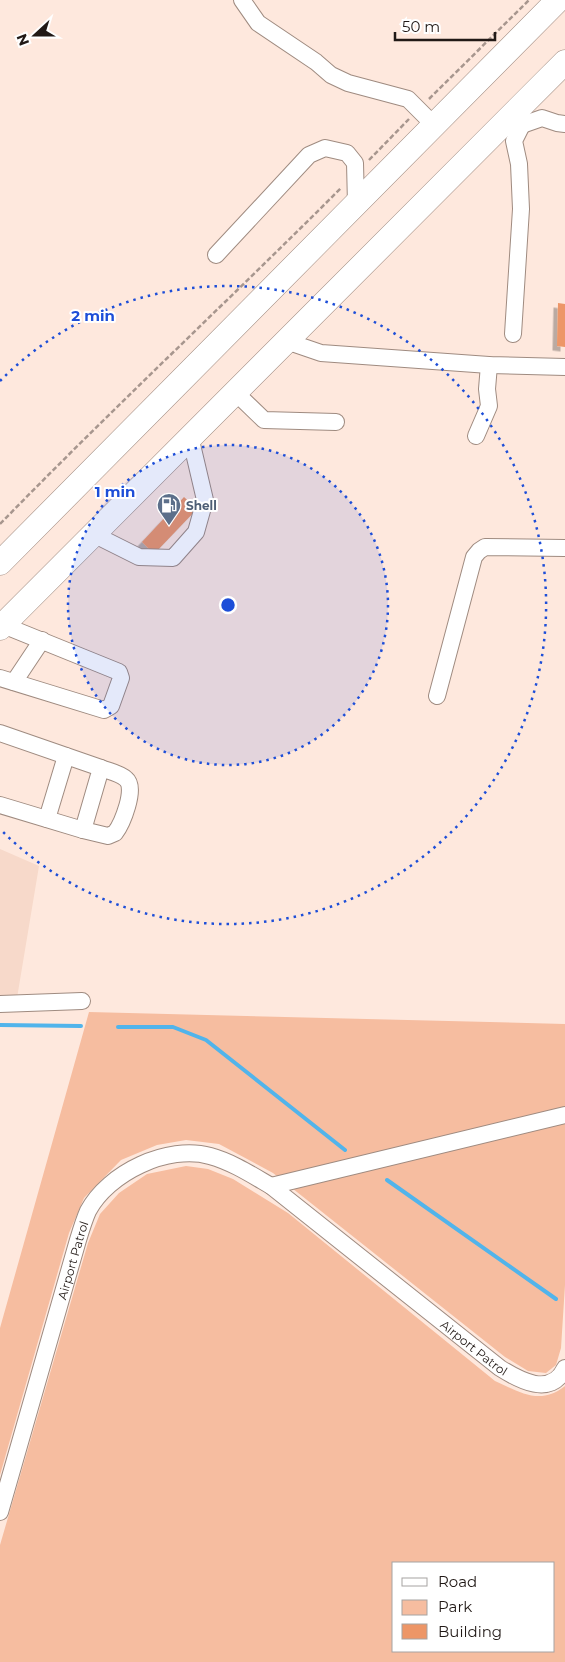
<svg xmlns="http://www.w3.org/2000/svg" width="565" height="1662" viewBox="0 0 565 1662" font-family="Montserrat,sans-serif">
  <style>
    .built { fill: #f7d9ca }
    .green { fill: #f6bda0; fill-rule: evenodd }
    .lines { fill: none; stroke-linecap: round; stroke-linejoin: round }
    .stream { stroke: #51b4eb; stroke-width: 4 }
    .building { fill: #ed9667; filter: url(#shadow) }
    .minor-casing { stroke: #9f8b80; stroke-width: 18 }
    .highway-casing { stroke: #9f8b80; stroke-width: 25 }
    .path { stroke: #a7968e; stroke-width: 2.5; stroke-dasharray: 5 2.5; stroke-linecap: butt }
    .minor { stroke: #fff; stroke-width: 16 }
    .highway { stroke: #fff; stroke-width: 24 }
    .ring { fill: none; stroke: #1d4ed8; stroke-width: 2.5; stroke-dasharray: 2.5 5 }
    .labels { text-anchor: middle; dominant-baseline: central; stroke-width: 4; stroke-linejoin: round; paint-order: stroke }
    .service-label { font-size: 12px; font-weight: bold; fill: #4e5e75; stroke: #fff; text-anchor: start }
    .street-label { font-size: 12px; fill: #211916; stroke: #fff }
    .centre { fill: #1d4ed8; stroke: #fff; stroke-width: 2.5 }
    .ring-label { font-size: 15px; text-anchor: middle; font-weight: bold; fill: #1d4ed8; stroke: #fff; stroke-width: 4; stroke-linejoin: round; paint-order: stroke }
  </style>
  <defs>
    <filter id="shadow"><feDropShadow dx="-4.5" dy="4.5" stdDeviation="0" flood-color="#0004"/></filter>
  </defs>
  <rect width="100%" height="100%" fill="#fee8dd"/>
  <!-- built -->
  <path class="built" d="M0 849 39 866 17 998 0 999Z"/>
  <!-- green -->
  <path class="green" d="M89 1012 565 1024V1285L561 1348 556 1365 546 1373 528 1371 505 1357 273 1173 219 1144 186 1140 157 1145 121 1160 84 1198 69 1233 0 1475V1328Z
    M186 1166 208 1169 233 1179 288 1213 495 1381C520 1392 540 1406 565 1386V1662H0V1545L88 1243 100 1214 119 1193 147 1174ZM554 1563V1651H394V1563Z"/>
  <g class="lines">
    <!-- stream -->
    <path class="stream" d="M0 1025 81 1026
      M118 1027H173L206 1040 345 1150
      M387 1180 556 1299"/>
  </g>
  <!-- building -->
  <path class="building" d="M558 303 565 304V347L557 346Z
    M184 497 197 509 154 554 142 542Z"/>
  <g class="lines">
    <!-- minor casing -->
    <g class="minor-casing">
      <g id="minor">
        <path d="M242 0 258 23 316 62 331 75 348 83 408 99 434 125"/>
        <path d="M514 118 522 125 542 118 557 123 565 124"/>
        <path d="M216 255 309 155 325 148 347 153 355 163 356 204"/>
        <path d="M513 334 521 209 519 164 514 141 522 125"/>
        <path d="M286 341 321 353 489 365 565 367"/>
        <path d="M235 392 264 420 336 422"/>
        <path d="M476 436 489 406 487 389 489 365"/>
        <path d="M93 534 139 557 173 558 196 532 205 500 190 436"/>
        <path d="M0 678 104 710 111 706 121 678 119 672 3 625"/>
        <path d="M14 682 42 640"/>
        <path d="M437 696 474 557 479 551 485 547 565 548"/>
        <path d="M0 733 101 768 83 830 0 805"/>
        <path d="M47 819 66 756"/>
        <path d="M83 830 108 836 115 833C122 824 137 788 126 779 120 773 108 771 101 768"/>
        <path d="M0 1004 82 1001"/>
        <path d="M271 1186 565 1115"/>
        <path id="s1" d="M0 1512 78 1240C81 1230 84 1220 88 1211 108 1173 168 1144 210 1156 232 1162 252 1175 271 1186L500 1368C519 1380 551 1398 565 1368"/>
      </g>
    </g>
    <!-- highway casing -->
    <g class="highway-casing">
      <path id="highway" d="M0 563 558 0
        M0 628 565 62"/>
    </g>
    <!-- path -->
    <path class="path" d="M429 99 529 0
      M369 160 409 119
      M0 524C111 410 228 301 341 188"/>
    <!-- minor -->
    <use href="#minor" class="minor"/>
    <!-- highway -->
    <use href="#highway" class="highway"/>
  </g>
  <!-- distance rings -->
  <circle cx="228" cy="605" r="160" fill="#1d4ed8" fill-opacity=".12"/>
  <g class="ring">
    <circle cx="228" cy="605" r="160"/>
    <path d="M0 381A319 319 0 1 1 0 829"/>
  </g>
  <!-- icons -->
  <defs>
    <g id="fuel-pin" transform="scale(1.25)"><path d="M0 17L-7.5 6A9.5 9.5 0 1 1 7.5 6Z" fill="#5c6f8a" stroke="#fff"/><path d="M-5.5-6h7V0h2V4h1.3V-2.5L3-4.5l.8-.8L6-3V5H2.5V1h-1V6h-7ZM-4.2-4.7v3.2H.2V-4.7Z" fill="#fff"/></g>
  </defs>
  <g fill-rule="evenodd">
    <use href="#fuel-pin" x="169" y="505"/>
  </g>
  <g class="labels">
    <!-- service labels -->
    <g class="service-label">
      <text x="186" y="505">Shell</text>
    </g>
    <!-- street labels -->
    <g class="street-label">
      <text stroke="none"><textPath href="#s1" startOffset="262">Airport Patrol</textPath></text>
      <text stroke="none"><textPath href="#s1" startOffset="784">Airport Patrol</textPath></text>
    </g>
  </g>
  <circle cx="228" cy="605" r="8" class="centre"/>
  <g class="ring-label">
    <text x="93" y="321">2 min</text>
    <text x="115" y="497">1 min</text>
  </g>
  <!-- legend -->
  <rect x="392" y="1562" width="162" height="90" fill="#ffffff" stroke="#a6a3a2"/>
  <rect x="402" y="1578" width="25" height="8" fill="#ffffff" stroke="#a6a3a2"/>
  <text x="438" y="1587" font-size="15" fill="#211916">Road</text>
  <rect x="402" y="1600" width="25" height="15" fill="#f6bda0" stroke="#a6a3a2"/>
  <text x="438" y="1612" font-size="15" fill="#211916">Park</text>
  <rect x="402" y="1624" width="25" height="15" fill="#ed9667" stroke="#a6a3a2"/>
  <text x="438" y="1637" font-size="15" fill="#211916">Building</text>
  <!-- north arrow -->
  <g transform="translate(35 35) rotate(249)" stroke="#ffffff" stroke-width="4" paint-order="stroke">
  <path d="M0-4L9 19L0 12L-9 19Z" fill="#211916"/>
  <text y="-8" font-size="14" font-weight="bold" text-anchor="middle" fill="#211916">N</text>
  </g>
  <!-- scale -->
  <path d="M395 32v8h100v-8" fill="none" stroke="#211916" stroke-width="2.5"/>
  <text x="402" y="32" font-size="15" fill="#211916" stroke="#ffffff" stroke-width="4" paint-order="stroke">50 m</text>
</svg>
